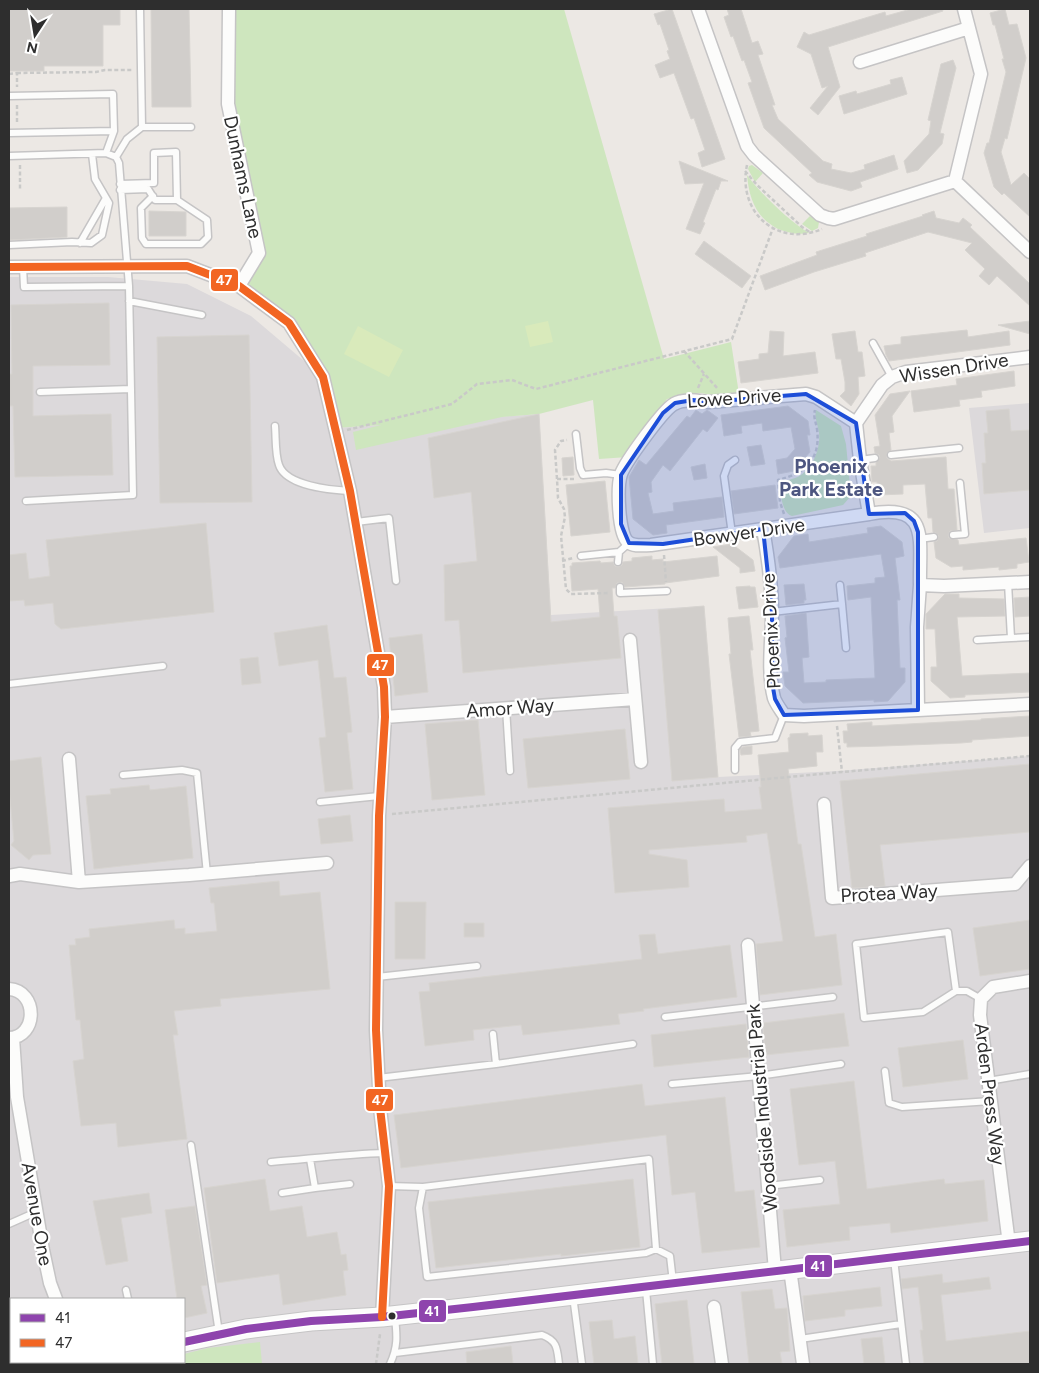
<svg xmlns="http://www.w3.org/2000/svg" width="1039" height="1373" viewBox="0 0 1039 1373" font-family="Figtree,sans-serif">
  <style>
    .industrial { fill: #dcd9db; fill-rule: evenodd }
    .green { fill: #cee6be }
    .pitch { fill: #d9eabb }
    .building { fill: #d1cecb; stroke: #d7d4d0 }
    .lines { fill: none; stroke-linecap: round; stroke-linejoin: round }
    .lane-casing { stroke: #c5c4c5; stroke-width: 9 }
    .street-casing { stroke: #c5c4c5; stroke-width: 15 }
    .secondary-casing { stroke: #c5c4c5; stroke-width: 21 }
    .path { stroke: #c9c9c8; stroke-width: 2.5; stroke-dasharray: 4 2.5; stroke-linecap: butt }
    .lane { stroke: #fcfcfb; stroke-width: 6 }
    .street { stroke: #fcfcfb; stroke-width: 12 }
    .secondary { stroke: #fcfcfb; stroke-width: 19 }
    .bus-1-casing { stroke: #fff; stroke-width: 11 }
    .bus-2-casing { stroke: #fff; stroke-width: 11 }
    .bus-1 { stroke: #8e44ad; stroke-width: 8 }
    .bus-2 { stroke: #f26522; stroke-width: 8 }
    .marked { fill: #1d4ed8; fill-opacity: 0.2; stroke: #1d4ed8; stroke-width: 4; stroke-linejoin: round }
    .bus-dot { fill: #2e2e2e; stroke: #fff; stroke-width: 2 }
    .labels { text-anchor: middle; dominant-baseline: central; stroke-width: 4.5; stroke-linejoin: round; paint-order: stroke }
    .street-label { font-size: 19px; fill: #2e2e2e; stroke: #fff }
    .neighbourhood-label { font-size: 20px; font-weight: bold; fill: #4d5680; stroke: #fff }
    .line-badge { stroke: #fff; stroke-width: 2 }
    .badge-label { font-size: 14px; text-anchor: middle; font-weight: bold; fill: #fff }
  </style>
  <rect width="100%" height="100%" fill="#ece8e4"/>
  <!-- industrial -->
  <path class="industrial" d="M9 277H108L187 284 251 316 323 377 335 428 539 414 551 615 704 606 718 777 837 771 1030 756V1364H9ZM11 1299H184V1362H11Z
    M1030 403V528L984 533 969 408Z"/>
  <!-- green -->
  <path class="green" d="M229 9H564L664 359 731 342 739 394 719 396 700 393 667 399 628 457 599 459 593 400 539 414 502 417 356 450 353 432 381 425 335 428 323 377 289 323 239 286 259 253 228 104Z
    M752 165 763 173 755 182 748 169 749 166Z
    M747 175C761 194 789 221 809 233 798 235 789 233 778 229 756 218 749 198 747 175Z
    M810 216 819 222 818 228 812 231 802 224Z
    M816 410 841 426 846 444 851 496 843 505 792 516C781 513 781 492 779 482 784 481 790 480 795 478 811 472 821 450 819 433 818 425 814 418 816 410Z
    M260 1342 262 1364H170L169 1362H184V1354L208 1348Z"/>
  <!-- pitch -->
  <path class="pitch" d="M548 321 553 342 530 347 525 326Z
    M358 326 403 350 389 377 344 354Z"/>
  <!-- building -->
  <path class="building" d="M9 9H120V25H103V66H44V71H9Z
    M151 9H189L191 107H152Z
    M672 9 725 159 702 167 698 153 705 150 694 118 691 119 674 73 660 78 655 65 670 59 667 51 669 50 660 24 658 25 654 14Z
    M727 9H741L752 43 758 41 763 54 758 55 775 105H772L778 119 823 161 832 164 831 169 851 173 865 169 864 165 894 155 898 169 860 182 862 187 851 191 817 182 809 175 812 173 764 128 748 83 752 82 744 60 742 61 733 36 731 37 724 17 729 15Z
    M911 9H942L943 11 828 47 840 87 818 115 810 108 828 86 822 88 811 54 797 47 804 32 809 35 885 12 886 16Z
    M1005 9 1009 25 1017 24 1026 58 1007 139 1005 138 1001 152 1011 185 1024 173 1030 179V217L1004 193 1002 195 994 187 984 153 987 143H989L1006 72 1002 59H1004L995 25H993L990 13Z
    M953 60 956 68 940 133 944 134 942 144 918 170 907 173 904 161 929 134 931 121 928 120 941 64Z
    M902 77 907 94 844 114 839 96 856 91 857 94 891 84 890 80Z
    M679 161 728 181H721L718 190 716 189 703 222 705 223 700 234 686 229 704 183 685 184Z
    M67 207V237L9 240V208Z
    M149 211 186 212V236H149Z
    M934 211 936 218 959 223 963 218 972 225 970 227 1030 284V306L997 276 989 285 979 276 985 269 965 250 972 243 928 232 865 253 866 256 814 272 765 290 760 276 817 255 816 252 867 236 866 234 923 216 922 215Z
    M704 241 751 276 742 288 695 254Z
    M109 303 110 365 33 366V416L111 414 113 475 15 477 13 406H9V374H12L11 305Z
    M1030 321V334L998 325Z
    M967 330 968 337 1009 331 1010 345 889 361 886 355 884 346 901 344V337Z
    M770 331 784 332 783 356 815 352 818 373 741 383 738 362 759 359V354L768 353Z
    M855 331 858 352H862L865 376 858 377 859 394 851 406 840 396 845 391V382L841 359H836L832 334Z
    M249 335 252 502 160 503 157 337Z
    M1014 371 1015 386 981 391 982 397 959 400 960 406 914 412 911 391 957 385 956 379Z
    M910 391 892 416 894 432 889 433 891 450 887 453V458L891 461 946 457 948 489H954L957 530 950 531 948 535 949 538 958 540 959 545 1026 538 1029 562 1017 564V568L999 570V567L963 570V566L951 567 936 558 934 542 937 541 939 536 936 533 933 532 932 518H928L925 484 903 485V494L878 495 877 482H872L871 466H876V463L880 458 879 455 875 453 874 447 880 446 875 415 890 394Z
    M788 406 808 421 810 435H807L810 452 794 471 778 474 776 460 787 458 795 449 791 427 763 431 762 423 741 426 742 433 724 436 721 415Z
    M1009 409 1011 431 1030 430V490L984 494 982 463H986L984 433H988L986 411Z
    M696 410 702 414 707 410 718 418 707 432 703 429 670 471 663 465 651 482 652 492 648 493 653 514 674 511 673 503 722 497 724 517 666 525 667 533 653 535 633 519 629 477 639 460 646 465 687 416 690 418Z
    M539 414 551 622 600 617 598 589 572 591 570 566H572V563L600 561 601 563 613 562 615 566 618 567 622 565 623 562 632 561V558L652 556V560L663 559V562L717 556 719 576 665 583V584L625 587 622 582 617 583 615 588H612L614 616H617L621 658 463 673 459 620 445 621 444 565 477 561 471 492 434 498 428 438Z
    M761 445 765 464 751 466 747 447Z
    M573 457 574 475 563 476 562 458Z
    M705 464 707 478 694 480 691 467Z
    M605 481 610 532 571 536 566 485Z
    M775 485 778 508 734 514 731 491Z
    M206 523 214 612 61 629 55 624 53 603 25 606 24 600 9 601V555L26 553 29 579 50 576 46 540Z
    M881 526 902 542 904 556 895 558 900 600H897L900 668H905V682L888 701 874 702V700L803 703 785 686 783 672H789L785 638 787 637 785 616 806 613 809 657 802 658 804 683 826 682V680L875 678 871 597 848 600 847 586 875 583V578L885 577 881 554 780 568 778 557 794 536 808 534 809 542 868 533 867 528Z
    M732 544 753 560 755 571 740 573V568L713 547Z
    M804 584 806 600H804V603L786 605 784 585Z
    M750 586V587H755L758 607 739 609 736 587Z
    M945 594H959V598L1004 599 1005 616 957 617 962 676 1030 673V692L965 695V697L950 698 931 681V667H937L935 629H926V614Z
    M1030 597V616L1015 617 1014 598Z
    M704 606 718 777 672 781 658 610Z
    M749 616 753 650H750L759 731 750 732 751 736 739 737 729 654H731L728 618Z
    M327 625 334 678 346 677 352 732 347 733 353 789 325 792 319 738 326 737 318 660 279 666 274 633Z
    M422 634 428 692 395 696 389 638Z
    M258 657 261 683 242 685 240 659Z
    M1030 716V736L972 740V742L961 743 883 746 847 747V743H844L843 731H848L847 724 872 722V726L981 720V719Z
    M478 720 485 795 432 800 425 724Z
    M625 729 630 779 528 788 523 739Z
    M808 733V736L822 735 823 752H816L817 766 788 769 798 844H801L815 937 836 934 842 985 760 995 756 944 783 941 767 833 746 836 747 842 649 850V854L687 860 689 887 615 893 608 808 724 799 725 812 762 809 759 787H761L758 755 789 752 788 738 790 737V734Z
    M752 746V754L741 755 740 749 743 747Z
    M41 757 51 854 33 855 29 860 11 845 14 841 9 788V761Z
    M1030 764V832L880 845 885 886 852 888 840 781Z
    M149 785 150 790 186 786 193 858 94 869 86 796 111 794 110 789Z
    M350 815 353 841 321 844 318 819Z
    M279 881 280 896 320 892 330 989 220 999 221 1006 174 1011 178 1035H173L187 1139 118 1147 116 1123 81 1126 73 1061 84 1059 80 1020H76L69 945H76L75 939 90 937 89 929 174 920 175 929 185 928V934L217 931 214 903H211L209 888Z
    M395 902H426L425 959H395Z
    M1030 920V969L980 976 973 928Z
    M464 923H484V937H464Z
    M655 934 658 954 730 945 737 997 643 1009 644 1011 618 1014 620 1024 523 1035 521 1025 473 1030 474 1040 425 1046 419 992 430 991 429 983 642 959 639 935Z
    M844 1013 849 1046 765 1055 763 1023Z
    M746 1024 749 1057 654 1067 651 1035Z
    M963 1040 968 1079 903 1087 898 1048Z
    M854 1081 867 1189 944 1179 945 1184 984 1180 988 1221 891 1233 890 1223 849 1227 850 1240 787 1247 783 1210 840 1204 835 1161 799 1165 790 1089Z
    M642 1084 645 1106 725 1097 735 1192 754 1190 760 1247 702 1253 695 1192 672 1195 666 1135 401 1168 394 1115Z
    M265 1179 270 1211 302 1206 307 1237 337 1232 341 1255 346 1254 348 1270 343 1271 346 1295 283 1305 279 1274 217 1283 204 1188Z
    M633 1179 640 1247 561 1256V1254L436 1268 428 1202Z
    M149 1193 152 1213 121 1218 128 1261 106 1265 93 1201Z
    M195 1206 207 1285 201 1286 207 1313 184 1318V1299H177L165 1210Z
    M942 1274 943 1283 989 1277 991 1289 941 1295 946 1341 1030 1331V1364H924L920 1330H923L918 1287 902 1289 901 1279Z
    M880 1287 882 1306 845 1310V1316L805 1321 803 1296Z
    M772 1289 775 1309 787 1308 790 1351 780 1352 782 1364H749L741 1292Z
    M687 1300 694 1364H662L655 1304Z
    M612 1320 614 1339 635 1336 638 1364H594L589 1322Z
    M882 1337 885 1364H864L861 1339Z
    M511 1346 513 1364H467L466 1352Z"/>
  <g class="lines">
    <!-- lane casing -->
    <g class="lane-casing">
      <path id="lane" d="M9 96 113 94 114 131 106 153
        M142 127H191
        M9 133 114 131
        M9 156 106 153 116 157 119 163 129 286 133 495 26 501
        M116 157 127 139 142 127 140 9
        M120 184 154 183V153L176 152 177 200H155L148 189 120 190
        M153 196 141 208 142 238 146 244H201L208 237 207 220 177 200
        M80 243 106 198
        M9 245 72 242 91 243 102 235 109 203 95 179 92 154
        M23 267 24 287 129 286
        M129 301 202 315
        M873 343 892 377
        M40 392 131 389
        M275 426C276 438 275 454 279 465 286 486 332 490 350 491
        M576 434 580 468 583 475 606 473 621 475
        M891 455 959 448
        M860 460 875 458
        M356 522 389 518 396 581
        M732 534 724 476 728 465 735 460
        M953 535 965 534 960 483
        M919 539 934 537
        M581 556 619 552
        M618 562 619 552 629 543
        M1008 583 1011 638 1030 637
        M840 585 842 604
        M620 587V593L667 591
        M772 612 842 604 846 648
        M977 640 1011 638
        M9 684 163 666
        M506 708 510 771
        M735 770V748L740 742 775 738 784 715
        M123 775 182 770 197 773 207 874
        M320 802 379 796
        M377 977 477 966
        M956 991 948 932 856 944 864 1018 923 1012 956 991H967L981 999
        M665 1017 833 997
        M496 1064 633 1044
        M885 1071 889 1103 902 1107 991 1101
        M378 1078 496 1064 493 1034
        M988 1081 1030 1074
        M672 1084 759 1076 841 1064
        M191 1145 219 1333
        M310 1159 315 1188 350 1184
        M271 1162C309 1159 347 1154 385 1153
        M389 1186 423 1187 649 1159 656 1249 670 1256 673 1282
        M768 1186 820 1180
        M423 1187 419 1208 427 1277 646 1253 656 1249
        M282 1193 315 1188
        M9 1224 36 1212
        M894 1259 906 1364
        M126 1290 128 1299
        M646 1290 653 1364
        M573 1296 582 1364
        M800 1339 901 1324
        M395 1353 542 1335C558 1341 557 1349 559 1364
        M134 1362V1364
        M390 1364C398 1347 397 1336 395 1317"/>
    </g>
    <!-- street casing -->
    <g class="street-casing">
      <path id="street" d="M229 9 228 104 259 253 239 286
        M698 9 747 146 754 155 820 215 828 218 834 219 955 181 1030 252
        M860 62 969 28
        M955 181 981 74 964 9
        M9 267 187 266 239 286 289 323 323 377 350 491 384 687 385 717 379 816 376 1030 380 1108 389 1186 382 1317
        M1030 357 906 372 892 377 882 385 856 423 860 460 869 514C931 502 919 540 920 585L944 586 1030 582
        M856 423 816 397 806 394 708 402C698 401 684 398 674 404 663 410 626 461 621 474 617 486 618 534 628 542 634 547 644 545 651 545L869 514
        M763 529C768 557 772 586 772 614 772 641 767 671 774 698 776 704 781 710 784 715L804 716 918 710
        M920 585 917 627 918 710 1030 704
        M630 640 641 762
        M385 717 635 699
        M69 759 79 882
        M824 804 832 898 1015 884 1030 866
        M9 876 20 874 79 882 189 875 327 863
        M748 945 775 1271
        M9 989C38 991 38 1037 9 1038
        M13 1038 17 1097 43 1250 50 1283 56 1299
        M1009 1244 980 1015 981 999 993 987 1030 981
        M790 1269 803 1364
        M714 1307 722 1364"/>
    </g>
    <!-- secondary casing -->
    <g class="secondary-casing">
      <path id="secondary" d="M184 1342 246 1329 311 1321 382 1317 473 1307 1030 1241
        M62 1364 67 1362"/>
    </g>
    <!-- path -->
    <path class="path" d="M17 73 96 72 105 70H133
      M9 74 17 73V87
      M17 105V124
      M20 165V191
      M747 165C737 212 777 248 822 229
      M745 171 757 185 802 227 811 233
      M684 351 718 389
      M698 388 704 374
      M347 430 452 404 477 384 512 380 536 389 732 339 773 228
      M812 461C824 471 835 470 850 469
      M557 479 555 450 561 441 567 440
      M574 479H557L558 498 564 509 565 517 561 536 566 589 571 594 610 593
      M784 514 780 502 778 480C805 473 821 460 817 429 816 422 813 417 815 410
      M664 555 666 582
      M562 561 573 558
      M837 726 842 772
      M392 814 842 772 1030 756
      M376 1364 380 1334"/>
    <!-- lane -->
    <use href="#lane" class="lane"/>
    <!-- street -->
    <use href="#street" class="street"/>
    <!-- secondary -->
    <use href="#secondary" class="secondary"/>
    <!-- bus-1 casing -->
    <g class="bus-1-casing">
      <path id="bus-1" d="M184 1342 246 1329 311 1321 382 1317 473 1307 1030 1241"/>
    </g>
    <!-- bus-2 casing -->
    <g class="bus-2-casing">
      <path id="bus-2" d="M9 267 187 266 239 286 289 323 323 377 350 491 384 687 385 717 379 816 376 1030 380 1108 389 1186 382 1317"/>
    </g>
    <!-- bus-1 -->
    <use href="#bus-1" class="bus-1"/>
    <!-- bus-2 -->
    <use href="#bus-2" class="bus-2"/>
  </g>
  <!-- marked area -->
  <path class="marked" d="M806 394 856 423 869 514 905 513 914 521 918 532V710L784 715 775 699 772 682V612L763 529 663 544 629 543 621 524V475L663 413 675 403 693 400 708 402Z"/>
  <!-- markers -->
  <circle class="bus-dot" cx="392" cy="1316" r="4.5"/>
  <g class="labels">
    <!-- street labels -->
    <g class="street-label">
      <text transform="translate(243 177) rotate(78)">Dunhams Lane</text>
      <text transform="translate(954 368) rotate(-9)">Wissen Drive</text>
      <text transform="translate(734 398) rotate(-4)">Lowe Drive</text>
      <text transform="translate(749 532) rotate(-8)">Bowyer Drive</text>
      <text transform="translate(771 631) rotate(-93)">Phoenix Drive</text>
      <text transform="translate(510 708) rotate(-4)">Amor Way</text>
      <text transform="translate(889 893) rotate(-3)">Protea Way</text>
      <text transform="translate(990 1094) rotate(83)">Arden Press Way</text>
      <text transform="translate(762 1108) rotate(-95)">Woodside Industrial Park</text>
      <text transform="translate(37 1214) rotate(80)">Avenue One</text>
    </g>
    <!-- neighbourhood labels -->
    <g class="neighbourhood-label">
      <text x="831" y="466">Phoenix<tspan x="831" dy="23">Park Estate</tspan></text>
    </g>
  </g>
  <g class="line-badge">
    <rect x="210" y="268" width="29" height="24" rx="5" fill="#f26522"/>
    <rect x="366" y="653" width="29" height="24" rx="5" fill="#f26522"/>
    <rect x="365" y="1088" width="29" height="24" rx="5" fill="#f26522"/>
    <rect x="804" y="1254" width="29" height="24" rx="5" fill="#8e44ad"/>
    <rect x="418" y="1299" width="29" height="24" rx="5" fill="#8e44ad"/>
  </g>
  <g class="badge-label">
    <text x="224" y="285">47</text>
    <text x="380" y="670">47</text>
    <text x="380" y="1105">47</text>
    <text x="818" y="1271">41</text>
    <text x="432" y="1316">41</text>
  </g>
  <!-- border -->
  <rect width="1039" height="1373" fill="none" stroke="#2e2e2e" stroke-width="20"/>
  <!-- legend -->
  <rect x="10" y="1298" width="175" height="65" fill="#ffffff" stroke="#ababab"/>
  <rect x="20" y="1314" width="25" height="8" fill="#8e44ad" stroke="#ababab"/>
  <text x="55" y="1323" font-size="15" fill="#2e2e2e">41</text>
  <rect x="20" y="1339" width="25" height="8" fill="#f26522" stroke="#ababab"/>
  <text x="55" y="1348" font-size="15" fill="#2e2e2e">47</text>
  <!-- north arrow -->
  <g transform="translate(35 35) rotate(192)" stroke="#ffffff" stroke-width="4" paint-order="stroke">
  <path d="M0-4L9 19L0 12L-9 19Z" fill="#2e2e2e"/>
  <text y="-8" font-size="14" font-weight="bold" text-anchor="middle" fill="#2e2e2e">N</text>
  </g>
</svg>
